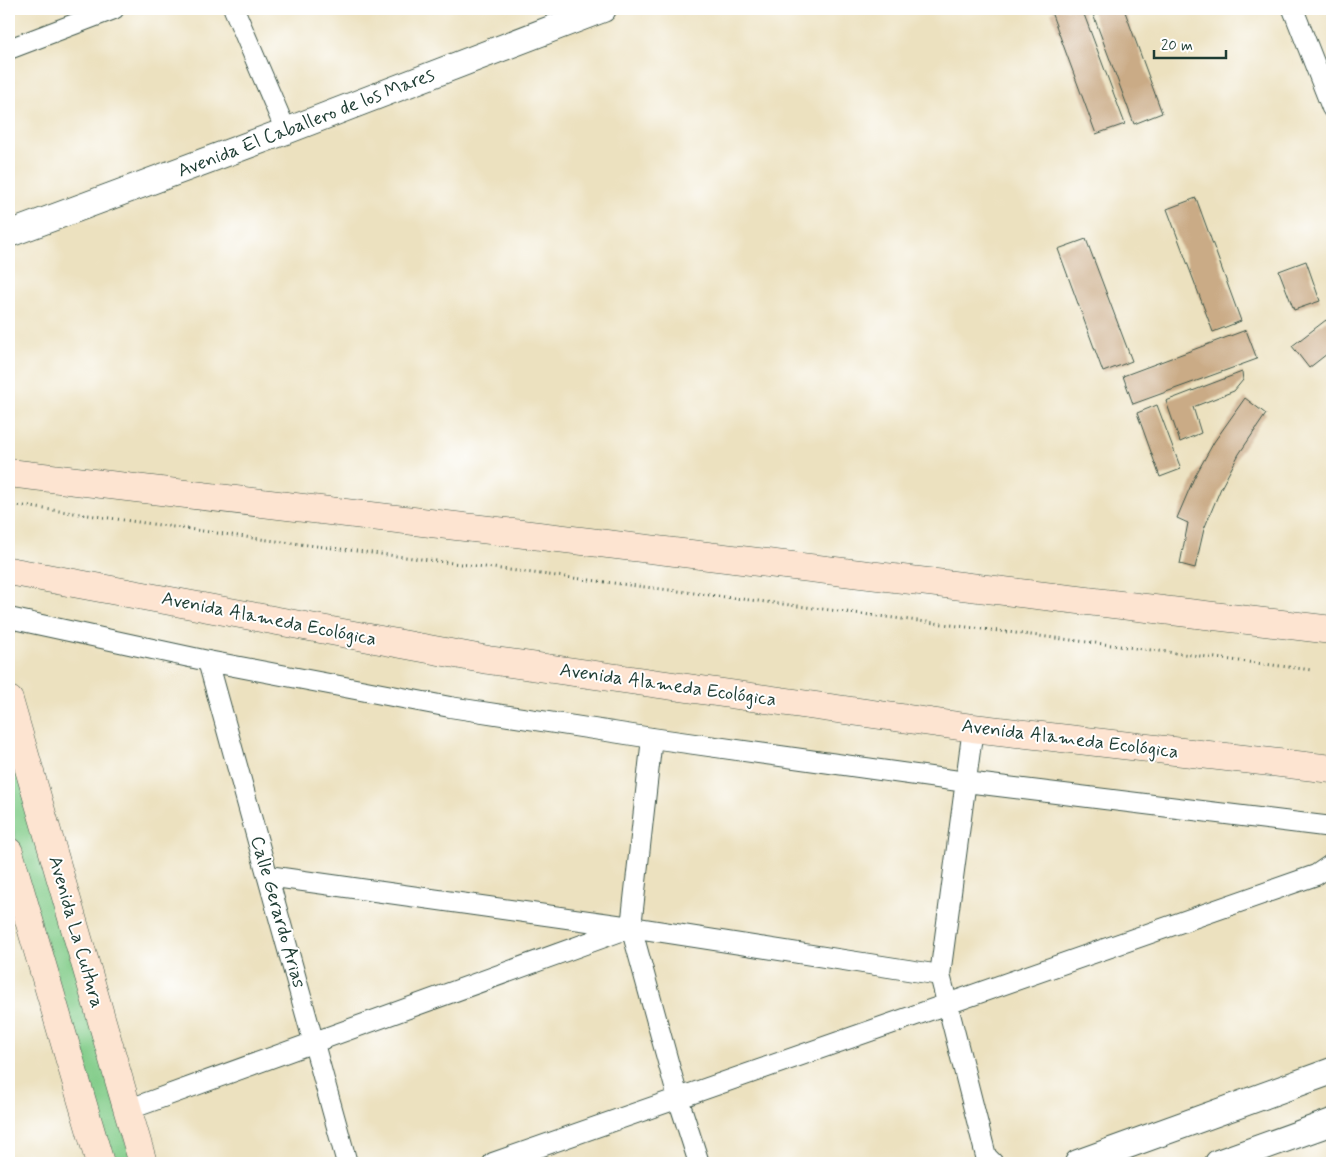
<svg xmlns="http://www.w3.org/2000/svg" width="1341" height="1172" viewBox="0 0 1341 1172" font-family="Mynerve,sans-serif">
  <style>
    .green { fill: #82cc89; stroke: #50845e }
    .building { fill: #caab86 }
    .lines { fill: none; stroke-linecap: round; stroke-linejoin: round }
    .minor-casing { stroke: #3e5649; stroke-width: 22 }
    .tertiary-casing { stroke: #3e5649; stroke-width: 28 }
    .secondary-casing { stroke: #3e5649; stroke-width: 29 }
    .path { stroke: #3e5649; stroke-width: 3; stroke-dasharray: 1 4; stroke-linecap: butt }
    .minor { stroke: #fff; stroke-width: 20 }
    .tertiary { stroke: #fff; stroke-width: 26 }
    .secondary { stroke: #fde4d1; stroke-width: 28 }
    .labels { text-anchor: middle; dominant-baseline: central; stroke-width: 4; stroke-linejoin: round; paint-order: stroke }
    .street-label { font-size: 19px; fill: #1f3d34; stroke: #fff }
  </style>
  <rect width="100%" height="100%" fill="#fff"/>
  <filter id="ink" filterUnits="userSpaceOnUse"><feTurbulence type="fractalNoise" baseFrequency=".02" numOctaves="2"/><feDisplacementMap in="SourceGraphic" scale="10" xChannelSelector="R" yChannelSelector="G"/><feConvolveMatrix kernelMatrix="1 2 1 2 8 2 1 2 1" color-interpolation-filters="sRGB"/></filter>
  <filter id="wash" filterUnits="userSpaceOnUse"><feTurbulence type="fractalNoise" baseFrequency=".0096" numOctaves="4" result="noise"/><feDisplacementMap in="SourceGraphic" scale="20" xChannelSelector="R" yChannelSelector="G"/><feGaussianBlur stdDeviation="1.12" result="paint"/><feColorMatrix in="noise" values="0 0 0 0 0 0 0 0 0 0 0 0 0 0 0 0 0 1.4 0 .05"/><feComposite in="paint" operator="in"/></filter>
  <g filter="url(#wash)">
    <rect width="100%" height="100%" fill="#ece1bf"/>
    <!-- green -->
    <path class="green" d="M9 741 133 1163H111L9 816Z"/>
    <g id="blocks">
      <!-- building -->
      <path class="building" d="M1059 9H1082L1125 124 1096 134 1051 12Z
        M1091 9H1124L1162 113 1134 124Z
        M1196 198 1241 321 1213 332 1167 209Z
        M1086 239 1132 361 1103 372 1058 249Z
        M1306 261 1320 301 1294 310 1279 271Z
        M1326 320 1332 328V350L1309 368 1292 346Z
        M1246 330 1257 359 1133 404 1123 376Z
        M1242 372 1243 380 1234 391 1193 407 1201 433 1180 442 1166 401Z
        M1245 398 1266 414 1239 454 1221 488 1204 529 1195 568 1180 564 1188 523 1177 518 1194 478 1214 442Z
        M1157 405 1181 469 1160 477 1137 413Z"/>
    </g>
  </g>
  <g filter="url(#ink)">
    <use href="#blocks" fill-opacity="0" stroke="#3e5649" stroke-width="1"/>
    <g class="lines">
      <!-- minor casing -->
      <g class="minor-casing">
        <path id="minor" d="M234 9 286 131
          M1293 9 1332 108
          M9 49 114 9
          M9 618 208 661 450 707 652 738 966 782 1332 827
          M208 661 347 1163
          M973 728 940 975 986 1156 993 1163
          M652 738 631 927 678 1098 699 1163
          M268 876 631 927 940 975
          M127 1110 629 928
          M493 1163 1316 875 1332 864"/>
      </g>
      <!-- tertiary casing -->
      <g class="tertiary-casing">
        <path id="tertiary" d="M9 234 286 131 603 9
          M1078 1163 1332 1071
          M1218 1163 1332 1122"/>
      </g>
      <!-- secondary casing -->
      <g class="secondary-casing">
        <path id="secondary" d="M9 473 1332 630
          M9 571 488 660 973 728 1332 769
          M9 700 143 1163
          M9 852 100 1163"/>
      </g>
      <!-- path -->
      <path class="path" d="M9 504 260 539 1312 670"/>
      <!-- minor -->
      <use href="#minor" class="minor"/>
      <!-- tertiary -->
      <use href="#tertiary" class="tertiary"/>
      <!-- secondary -->
      <use href="#secondary" class="secondary"/>
    </g>
  </g>
  <g class="labels">
    <!-- street labels -->
    <g class="street-label">
      <text transform="translate(306 123) rotate(-21)">Avenida El Caballero de los Mares</text>
      <text transform="translate(269 619) rotate(11)">Avenida Alameda Ecológica</text>
      <text transform="translate(668 685) rotate(8)">Avenida Alameda Ecológica</text>
      <text transform="translate(1070 739) rotate(7)">Avenida Alameda Ecológica</text>
      <text transform="translate(278 912) rotate(74)">Calle Gerardo Arias</text>
      <text transform="translate(76 932) rotate(74)">Avenida La Cultura</text>
    </g>
  </g>
  <!-- margin -->
  <rect width="1341" height="1172" fill="none" stroke="#fff" stroke-width="30"/>
  <!-- scale -->
  <path d="M1154 50v8h72v-8" fill="none" stroke="#1f3d34" stroke-width="2.5"/>
  <text x="1161" y="50" font-size="15" fill="#1f3d34" stroke="#ffffff" stroke-width="4" paint-order="stroke">20 m</text>
</svg>
